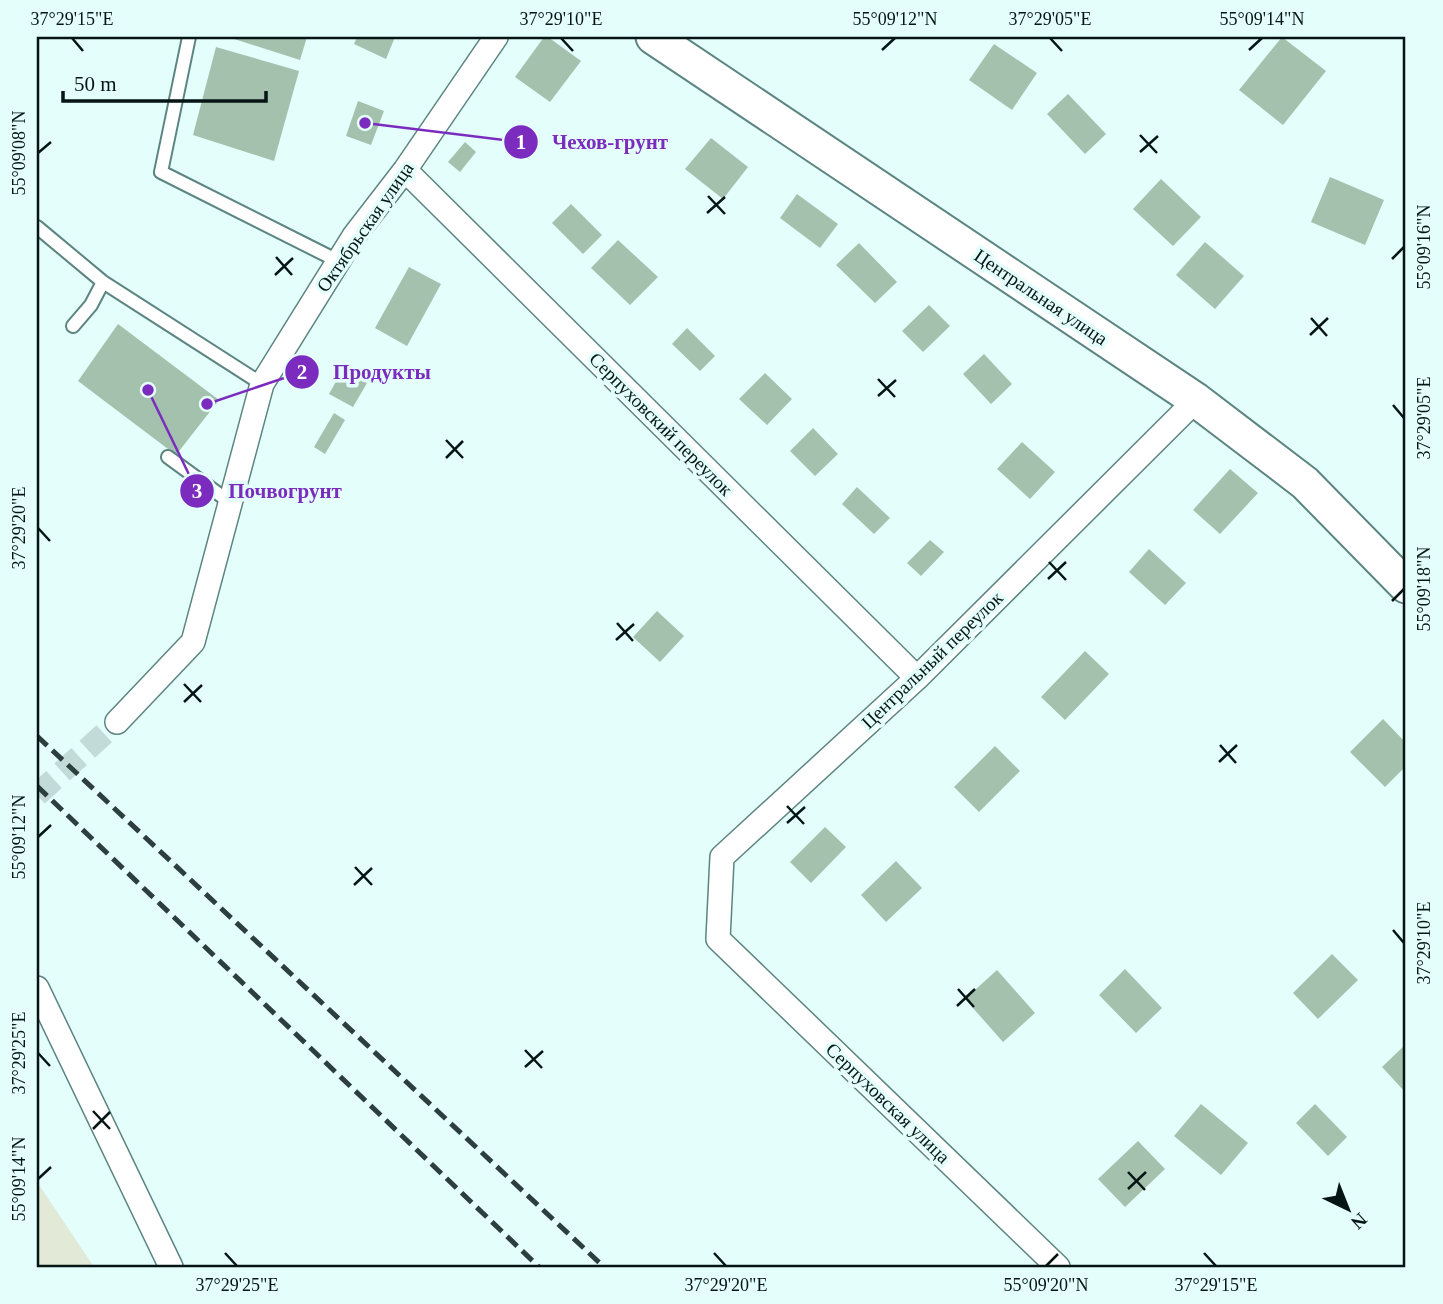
<svg xmlns="http://www.w3.org/2000/svg" width="1443" height="1304" viewBox="0 0 1443 1304" font-family="Georgia,serif">
  <style>
    .green { fill: #e2e9d7 }
    .building { fill: #a4c1ad }
    .lines { fill: none; stroke-linecap: round; stroke-linejoin: round }
    .street-tunnel { stroke: #c2dbd8; stroke-width: 23; stroke-dasharray: 23 11; stroke-linecap: butt }
    .lane-casing { stroke: #5c8581; stroke-width: 16 }
    .street-casing { stroke: #5c8581; stroke-width: 26 }
    .secondary-casing { stroke: #5c8581; stroke-width: 37 }
    .lane { stroke: #fff; stroke-width: 12 }
    .street { stroke: #fff; stroke-width: 23 }
    .secondary { stroke: #fff; stroke-width: 33 }
    .rail { stroke: #2d3f3d; stroke-width: 5; stroke-dasharray: 14 7; stroke-linecap: butt }
    .ticks { fill: none; stroke: #051514; stroke-width: 2.5 }
    .labels { text-anchor: middle; dominant-baseline: central; stroke-width: 7; stroke-linejoin: round; paint-order: stroke }
    .street-label { font-size: 19px; fill: #051514; stroke: #e3fefb }
    .leader { fill: none; stroke: #7b2cbf; stroke-width: 2.5 }
    .callout-dot { fill: #7b2cbf; stroke: #e3fefb; stroke-width: 2.5 }
    .mark-label { font-size: 21px; text-anchor: middle; font-weight: bold; fill: #fff }
    .callout-label { font-size: 21px; text-anchor: middle; font-weight: bold; fill: #7b2cbf; stroke: #e3fefb; stroke-width: 7; stroke-linejoin: round; paint-order: stroke }
    .neatline { fill: none; stroke: #051514; stroke-width: 2.5 }
    .ticks-label { font-size: 18px; text-anchor: middle; fill: #051514 }
  </style>
  <rect width="100%" height="100%" fill="#e3fefb"/>
  <!-- green -->
  <path class="green" d="M37 1182 94 1267H37Z"/>
  <!-- building -->
  <path class="building" d="M228 37H307L300 60Z
    M357 37H395L386 59 354 44Z
    M544 37H548L581 61 550 102 515 77Z
    M1282 37 1326 71 1283 125 1239 90Z
    M994 44 1037 73 1012 110 969 80Z
    M216 47 299 71 274 161 193 135Z
    M1068 94 1106 134 1085 154 1047 114Z
    M358 101 384 111 371 145 346 136Z
    M711 138 748 167 723 199 685 169Z
    M465 142 476 152 460 172 448 162Z
    M1330 177 1384 200 1365 245 1311 222Z
    M1161 179 1201 217 1173 246 1133 209Z
    M797 194 838 224 820 248 780 218Z
    M571 204 602 235 583 254 552 223Z
    M618 240 658 277 630 305 591 268Z
    M1205 242 1244 276 1215 309 1176 275Z
    M859 243 897 282 875 303 836 265Z
    M409 267 441 284 407 346 375 328Z
    M929 305 950 326 923 352 902 331Z
    M118 324 219 400 176 455 78 381Z
    M687 328 715 356 700 371 672 344Z
    M984 354 1012 384 991 404 963 374Z
    M343 369 367 383 353 407 329 394Z
    M765 373 792 399 767 425 739 399Z
    M334 413 345 420 325 454 314 447Z
    M813 428 838 454 815 476 790 451Z
    M1022 442 1055 472 1030 499 997 469Z
    M1230 469 1258 493 1220 534 1193 510Z
    M857 487 890 518 874 534 842 504Z
    M930 540 944 552 921 576 907 563Z
    M1149 549 1186 583 1165 605 1129 572Z
    M657 611 684 636 660 662 633 637Z
    M1085 651 1109 674 1065 720 1041 697Z
    M1383 719 1406 743V766L1385 787 1350 752Z
    M995 746 1020 771 979 812 954 787Z
    M825 827 846 847 811 883 790 862Z
    M896 861 922 888 886 922 861 895Z
    M1332 954 1358 980 1318 1019 1293 993Z
    M1125 969 1162 1008 1136 1033 1099 995Z
    M997 970 1035 1013 1003 1042 965 999Z
    M1406 1044V1093L1382 1067Z
    M1201 1104 1248 1143 1221 1175 1174 1136Z
    M1315 1104 1347 1137 1328 1156 1296 1123Z
    M1138 1141 1165 1169 1125 1207 1098 1179Z"/>
  <g class="lines">
    <!-- street-tunnel -->
    <path class="street-tunnel" d="M37 795 117 722"/>
    <!-- lane casing -->
    <g class="lane-casing">
      <path id="lane" d="M189 37 161 172 338 261
        M37 227 103 282 262 384
        M73 326 91 305 103 282
        M168 457 231 503"/>
    </g>
    <!-- street casing -->
    <g class="street-casing">
      <path id="street" d="M405 170 917 678
        M117 722 193 642 262 384 354 236 405 170 496 37
        M37 988 171 1267
        M1058 1267 718 939 722 857 917 678 1196 400"/>
    </g>
    <!-- secondary casing -->
    <g class="secondary-casing">
      <path id="secondary" d="M653 37 1196 400 1305 483 1406 586"/>
    </g>
    <!-- lane -->
    <use href="#lane" class="lane"/>
    <!-- street -->
    <use href="#street" class="street"/>
    <!-- secondary -->
    <use href="#secondary" class="secondary"/>
    <!-- rail -->
    <path class="rail" d="M37 736 604 1267
      M37 786 539 1267"/>
  </g>
  <!-- ticks -->
  <path class="ticks" d="M72 38 83 51M561 38 573 51M1050 38 1062 51M882 50 895 38M1249 50 1262 38M1140 135 1157 153M1140 152 1158 136M38 153 51 142M708 196 725 214M707 213 725 197M276 257 292 275M1392 259 1404 247M275 275 293 258M1311 318 1327 336M1310 335 1328 318M878 379 895 397M878 396 896 380M1393 405 1404 418M446 440 463 458M446 458 463 441M38 528 50 541M1049 562 1066 580M1048 579 1066 562M1392 601 1404 589M617 623 633 641M616 640 634 624M184 684 201 702M184 702 202 685M1220 745 1236 763M1219 762 1237 745M787 806 804 824M787 823 805 807M38 837 51 825M355 867 372 885M354 885 372 868M1393 930 1404 943M958 989 974 1007M957 1006 975 989M525 1050 542 1068M38 1053 50 1066M525 1067 543 1051M93 1111 110 1129M93 1129 110 1112M1128 1172 1145 1190M38 1179 51 1167M1128 1189 1146 1172M225 1253 237 1266M714 1253 726 1266M1204 1253 1216 1266M1046 1266 1058 1254"/>
  <g class="labels">
    <!-- street labels -->
    <g class="street-label">
      <text transform="translate(365 227) rotate(-55)">Октябрьская улица</text>
      <text transform="translate(1041 297) rotate(34)">Центральная улица</text>
      <text transform="translate(661 424) rotate(45)">Серпуховский переулок</text>
      <text transform="translate(932 660) rotate(-44)">Центральный переулок</text>
      <text transform="translate(888 1103) rotate(44)">Серпуховская улица</text>
    </g>
  </g>
  <!-- callouts -->
  <path class="leader" d="M365 123L521 142M207 404L302 372M148 390L197 491"/>
  <g class="callout-dot">
    <circle cx="365" cy="123" r="7"/>
    <circle cx="207" cy="404" r="7"/>
    <circle cx="148" cy="390" r="7"/>
    <circle cx="521" cy="142" r="18"/>
    <circle cx="302" cy="372" r="18"/>
    <circle cx="197" cy="491" r="18"/>
  </g>
  <g class="mark-label">
    <text x="521" y="149">1</text>
    <text x="302" y="379">2</text>
    <text x="197" y="498">3</text>
  </g>
  <g class="callout-label">
    <text x="610" y="149">Чехов-грунт</text>
    <text x="382" y="379">Продукты</text>
    <text x="285" y="498">Почвогрунт</text>
  </g>
  <!-- border -->
  <rect width="1443" height="1304" fill="none" stroke="#e3fefb" stroke-width="77"/>
  <!-- north arrow -->
  <g transform="translate(1348 1209) rotate(137)" stroke="#e3fefb" stroke-width="5" paint-order="stroke">
  <path d="M0-5L12 26L0 18L-12 26Z" fill="#051514"/>
  <text y="-10" font-size="19" font-weight="bold" text-anchor="middle" fill="#051514">N</text>
  </g>
  <!-- scale -->
  <path d="M63 91v10h203v-10" fill="none" stroke="#051514" stroke-width="3.5"/>
  <text x="74" y="91" font-size="21" fill="#051514" stroke="#e3fefb" stroke-width="5" paint-order="stroke">50 m</text>
  <rect x="38" y="38" width="1366" height="1228" class="neatline"/>
  <g class="ticks-label">
    <text x="72" y="25">37°29'15"E</text>
    <text x="561" y="25">37°29'10"E</text>
    <text x="895" y="25">55°09'12"N</text>
    <text x="1050" y="25">37°29'05"E</text>
    <text x="1262" y="25">55°09'14"N</text>
    <text transform="translate(19 153) rotate(-90)" y="6">55°09'08"N</text>
    <text transform="translate(1424 247) rotate(-90)" y="6">55°09'16"N</text>
    <text transform="translate(1424 418) rotate(-90)" y="6">37°29'05"E</text>
    <text transform="translate(19 528) rotate(-90)" y="6">37°29'20"E</text>
    <text transform="translate(1424 589) rotate(-90)" y="6">55°09'18"N</text>
    <text transform="translate(19 837) rotate(-90)" y="6">55°09'12"N</text>
    <text transform="translate(1424 943) rotate(-90)" y="6">37°29'10"E</text>
    <text transform="translate(19 1053) rotate(-90)" y="6">37°29'25"E</text>
    <text transform="translate(19 1179) rotate(-90)" y="6">55°09'14"N</text>
    <text x="237" y="1291">37°29'25"E</text>
    <text x="726" y="1291">37°29'20"E</text>
    <text x="1046" y="1291">55°09'20"N</text>
    <text x="1216" y="1291">37°29'15"E</text>
  </g>
</svg>
